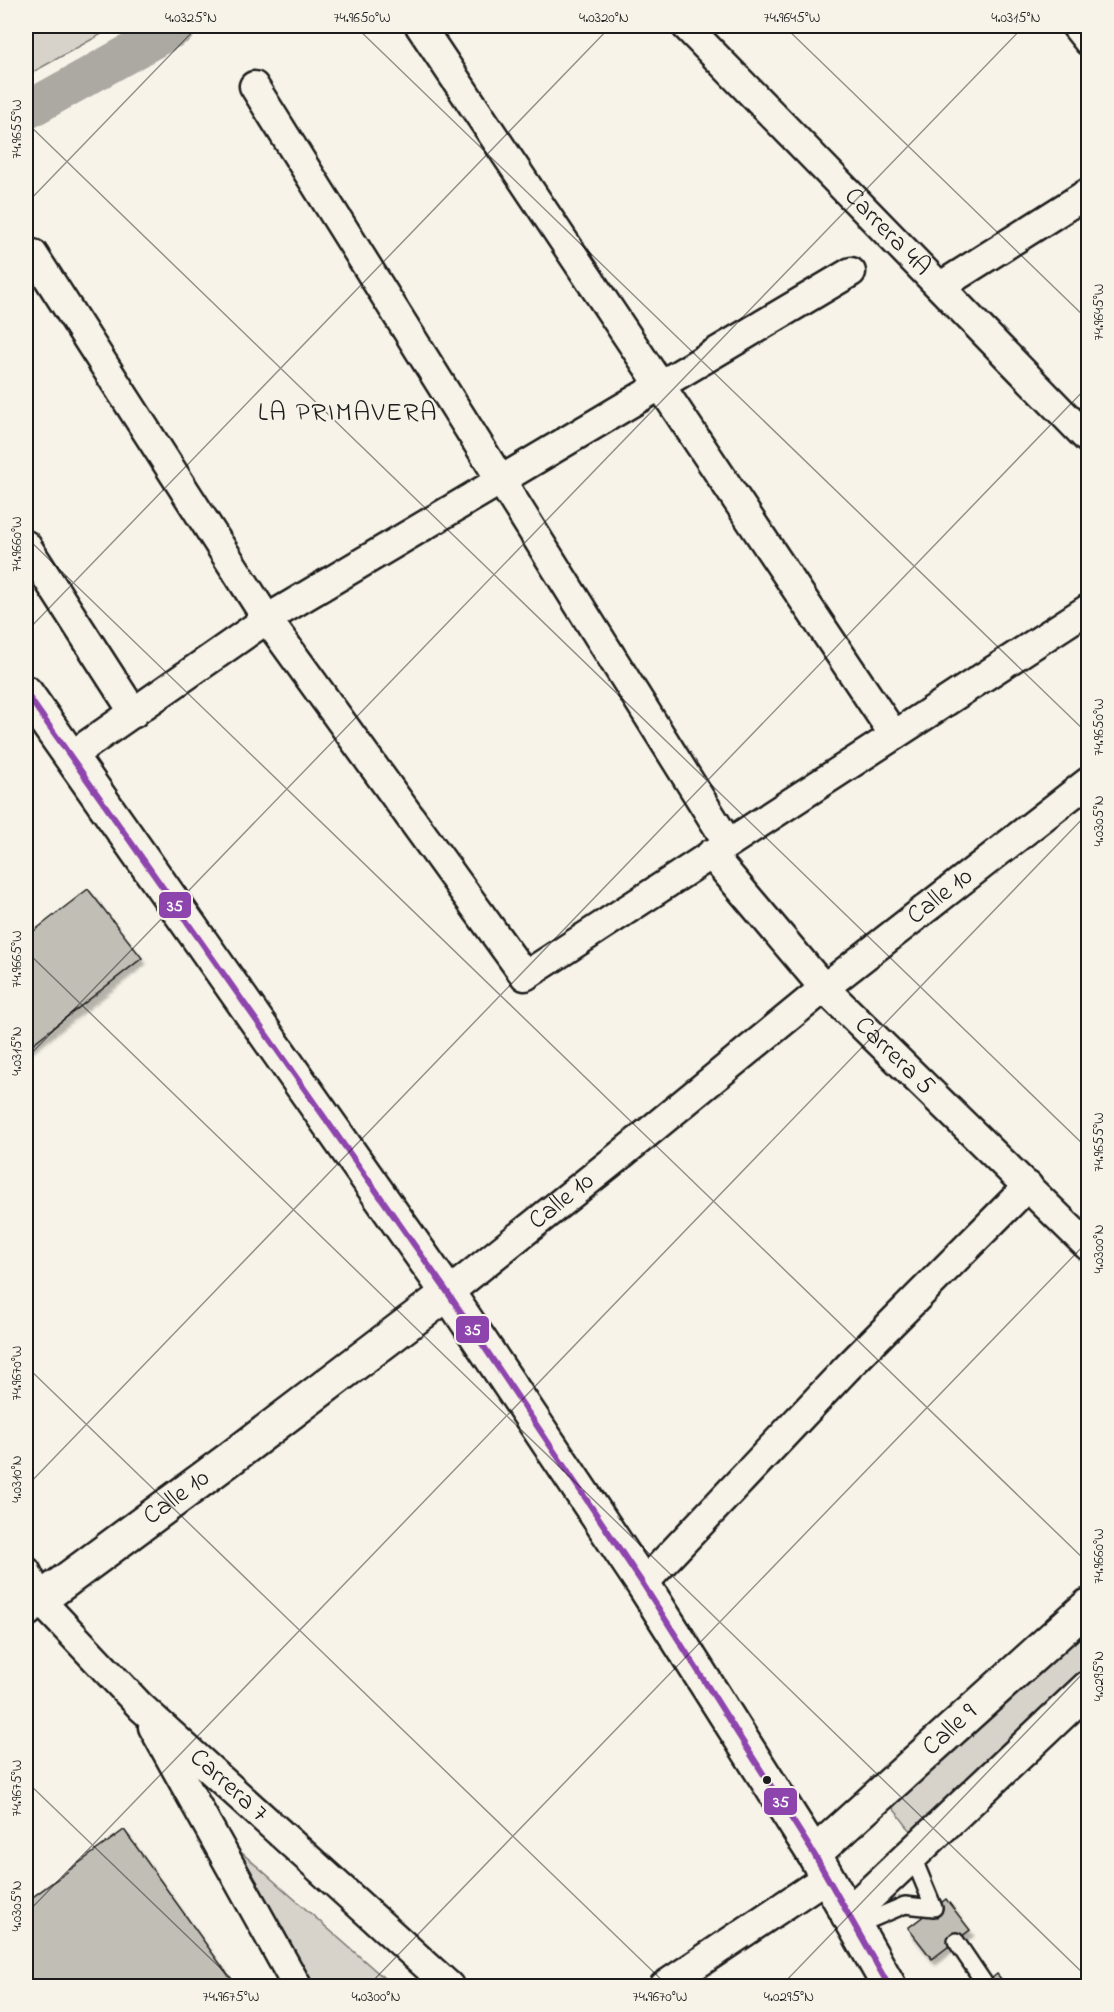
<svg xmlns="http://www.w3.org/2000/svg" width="1114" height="2012" viewBox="0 0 1114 2012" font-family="'Indie Flower',sans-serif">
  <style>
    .green { fill: #d7d3cb; stroke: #7a7874; stroke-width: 1.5 }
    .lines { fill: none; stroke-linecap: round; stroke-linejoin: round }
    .canal { stroke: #aca9a2; stroke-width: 38 }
    .building { fill: #c0beb5; stroke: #1c1c1c; stroke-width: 1.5; filter: url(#shadow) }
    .service-casing { stroke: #1c1c1c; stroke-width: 20 }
    .minor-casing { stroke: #1c1c1c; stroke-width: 33 }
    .tertiary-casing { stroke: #1c1c1c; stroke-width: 38 }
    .secondary-casing { stroke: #1c1c1c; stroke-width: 38 }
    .primary-casing { stroke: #1c1c1c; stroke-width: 38 }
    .service { stroke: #f7f3e8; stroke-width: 15 }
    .minor { stroke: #f7f3e8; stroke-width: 28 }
    .tertiary { stroke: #f7f3e8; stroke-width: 33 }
    .secondary { stroke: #f7f3e8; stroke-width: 33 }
    .primary { stroke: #f7f3e8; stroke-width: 33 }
    .bus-1-casing { stroke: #f7f3e8; stroke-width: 10 }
    .bus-1 { stroke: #8e44ad; stroke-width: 6 }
    .ticks { fill: none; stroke: #1c1c1c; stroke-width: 1.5; stroke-opacity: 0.45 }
    .bus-dot { fill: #1c1c1c; stroke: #f7f3e8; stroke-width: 2 }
    .labels { text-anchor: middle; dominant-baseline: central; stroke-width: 4.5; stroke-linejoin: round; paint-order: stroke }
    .street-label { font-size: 26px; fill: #1c1c1c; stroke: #f7f3e8 }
    .neighbourhood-label { font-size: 27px; letter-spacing: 1.5px; fill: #1c1c1c; stroke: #f7f3e8 }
    .line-badge { stroke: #f7f3e8; stroke-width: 2 }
    .badge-label { font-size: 16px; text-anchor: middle; font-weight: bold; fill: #fff }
    .neatline { fill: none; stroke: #1c1c1c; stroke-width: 2 }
    .ticks-label { font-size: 15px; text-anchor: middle; fill: #1c1c1c }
  </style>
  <defs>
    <filter id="shadow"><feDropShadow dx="3.5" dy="6" stdDeviation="1.5" flood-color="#0004"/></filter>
  </defs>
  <rect width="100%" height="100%" fill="#f7f3e8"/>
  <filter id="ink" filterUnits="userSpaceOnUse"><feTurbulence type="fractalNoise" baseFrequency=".0167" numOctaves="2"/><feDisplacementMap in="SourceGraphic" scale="12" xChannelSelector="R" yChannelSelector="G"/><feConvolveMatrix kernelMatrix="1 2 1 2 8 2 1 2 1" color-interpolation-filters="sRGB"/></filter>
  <g filter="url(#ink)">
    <!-- green -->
    <path class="green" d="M26 26H116L26 76Z
      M1088 1620V1671L913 1834 889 1803Z
      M199 1815 393 1986H305Z"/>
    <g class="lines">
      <!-- canal -->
      <path class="canal" d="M26 111 178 26"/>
    </g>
    <!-- building -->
    <path class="building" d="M88 889 142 958 26 1049V937Z
      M124 1830 125 1831 236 1986H26V1902Z
      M946 1899 970 1930 932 1959 908 1928Z
      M997 1974 1007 1986H982L985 1984Z"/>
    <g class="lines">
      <!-- service casing -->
      <g class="service-casing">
        <path id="service" d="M856 1928 872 1919 905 1905 934 1908 912 1855
          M956 1941 985 1984"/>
      </g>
      <!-- minor casing -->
      <g class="minor-casing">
        <g id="minor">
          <path d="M420 26 894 735"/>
          <path id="s1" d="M686 26 1088 439"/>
          <path d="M1076 26 1088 41"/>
          <path d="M254 86 728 843"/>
          <path d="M33 254 267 619 525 976 1088 609"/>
          <path d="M941 286 1088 193"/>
          <path d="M26 545 134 713"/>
          <path d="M71 756 267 619 851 272"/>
          <path id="s2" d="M711 854 824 988 1088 1246"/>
          <path id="s3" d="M448 1293 623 1153 824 988 1088 782"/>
          <path id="s4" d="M26 1571 40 1600 141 1707 449 1986"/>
          <path d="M643 1584 847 1368 1028 1186"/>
          <path d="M153 1727 297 1986"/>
          <path d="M664 1986 827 1877"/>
        </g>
      </g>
      <!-- tertiary casing -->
      <g class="tertiary-casing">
        <g id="tertiary">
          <path id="s5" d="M814 1854 1088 1606"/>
          <path d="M848 1915 1088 1688"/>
        </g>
      </g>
      <!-- secondary casing -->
      <g class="secondary-casing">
        <g id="secondary">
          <path id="s6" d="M26 1610 231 1458 448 1293"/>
        </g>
      </g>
      <!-- primary casing -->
      <g class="primary-casing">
        <path id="primary" d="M26 693 448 1293 643 1584 814 1854 889 1986"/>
      </g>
      <!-- service -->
      <use href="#service" class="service"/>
      <!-- minor -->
      <use href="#minor" class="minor"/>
      <!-- tertiary -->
      <use href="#tertiary" class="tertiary"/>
      <!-- secondary -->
      <use href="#secondary" class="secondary"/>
      <!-- primary -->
      <use href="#primary" class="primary"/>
      <!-- bus-1 casing -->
      <g class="bus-1-casing">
        <path id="bus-1" d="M26 693 448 1293 643 1584 814 1854 889 1986"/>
      </g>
      <!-- bus-1 -->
      <use href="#bus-1" class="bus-1"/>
    </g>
  </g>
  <!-- ticks -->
  <path class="ticks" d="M355 26 1088 734M784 26 1088 320M26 122 1088 1149M26 204 198 26M26 537 1088 1563M26 632 611 26M26 951 1088 1978M26 1059 1024 26M26 1366 668 1986M26 1487 1088 386M26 1781 239 1986M26 1914 1088 813M368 1986 1088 1241M781 1986 1088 1668"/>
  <!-- markers -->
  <circle class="bus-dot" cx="767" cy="1780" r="5"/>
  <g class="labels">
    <!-- street labels -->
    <g class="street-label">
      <text stroke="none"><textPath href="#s1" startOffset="288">Carrera 4A</textPath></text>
      <text stroke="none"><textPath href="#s3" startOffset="632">Calle 10</textPath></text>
      <text stroke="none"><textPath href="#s2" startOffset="273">Carrera 5</textPath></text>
      <text stroke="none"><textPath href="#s3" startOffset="146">Calle 10</textPath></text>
      <text stroke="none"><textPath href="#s6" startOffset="188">Calle 10</textPath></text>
      <text stroke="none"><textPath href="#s5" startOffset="184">Calle 9</textPath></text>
      <text stroke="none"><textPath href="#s4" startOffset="297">Carrera 7</textPath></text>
    </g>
    <!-- neighbourhood labels -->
    <g class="neighbourhood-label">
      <text x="348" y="413">LA PRIMAVERA</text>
    </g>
  </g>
  <g class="line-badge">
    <rect x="158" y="891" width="34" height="28" rx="6" fill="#8e44ad"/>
    <rect x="455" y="1315" width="35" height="29" rx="6" fill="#8e44ad"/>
    <rect x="763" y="1787" width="35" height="29" rx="6" fill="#8e44ad"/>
  </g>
  <g class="badge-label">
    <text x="175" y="911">35</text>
    <text x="473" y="1335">35</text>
    <text x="781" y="1807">35</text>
  </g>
  <!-- margin -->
  <rect width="1114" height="2012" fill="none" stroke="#f7f3e8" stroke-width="66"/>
  <rect x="33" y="33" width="1048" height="1946" class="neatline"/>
  <g class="ticks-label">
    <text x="191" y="22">4.0325°N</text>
    <text x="362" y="22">74.9650°W</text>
    <text x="604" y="22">4.0320°N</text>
    <text x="792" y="22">74.9645°W</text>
    <text x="1016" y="22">4.0315°N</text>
    <text transform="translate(16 129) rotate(-90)" y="5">74.9655°W</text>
    <text transform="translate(1098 312) rotate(-90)" y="5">74.9645°W</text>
    <text transform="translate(16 544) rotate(-90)" y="5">74.9660°W</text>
    <text transform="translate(1098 727) rotate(-90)" y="5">74.9650°W</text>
    <text transform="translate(1098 821) rotate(-90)" y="5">4.0305°N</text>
    <text transform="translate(16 959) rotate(-90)" y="5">74.9665°W</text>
    <text transform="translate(16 1051) rotate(-90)" y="5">4.0315°N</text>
    <text transform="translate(1098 1142) rotate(-90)" y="5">74.9655°W</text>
    <text transform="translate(1098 1249) rotate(-90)" y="5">4.0300°N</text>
    <text transform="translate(16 1373) rotate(-90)" y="5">74.9670°W</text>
    <text transform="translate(16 1479) rotate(-90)" y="5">4.0310°N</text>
    <text transform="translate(1098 1556) rotate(-90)" y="5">74.9660°W</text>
    <text transform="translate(1098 1676) rotate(-90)" y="5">4.0295°N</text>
    <text transform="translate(16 1788) rotate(-90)" y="5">74.9675°W</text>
    <text transform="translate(16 1906) rotate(-90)" y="5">4.0305°N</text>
    <text x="231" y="2001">74.9675°W</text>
    <text x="376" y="2001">4.0300°N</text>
    <text x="660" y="2001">74.9670°W</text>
    <text x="789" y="2001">4.0295°N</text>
  </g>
</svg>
